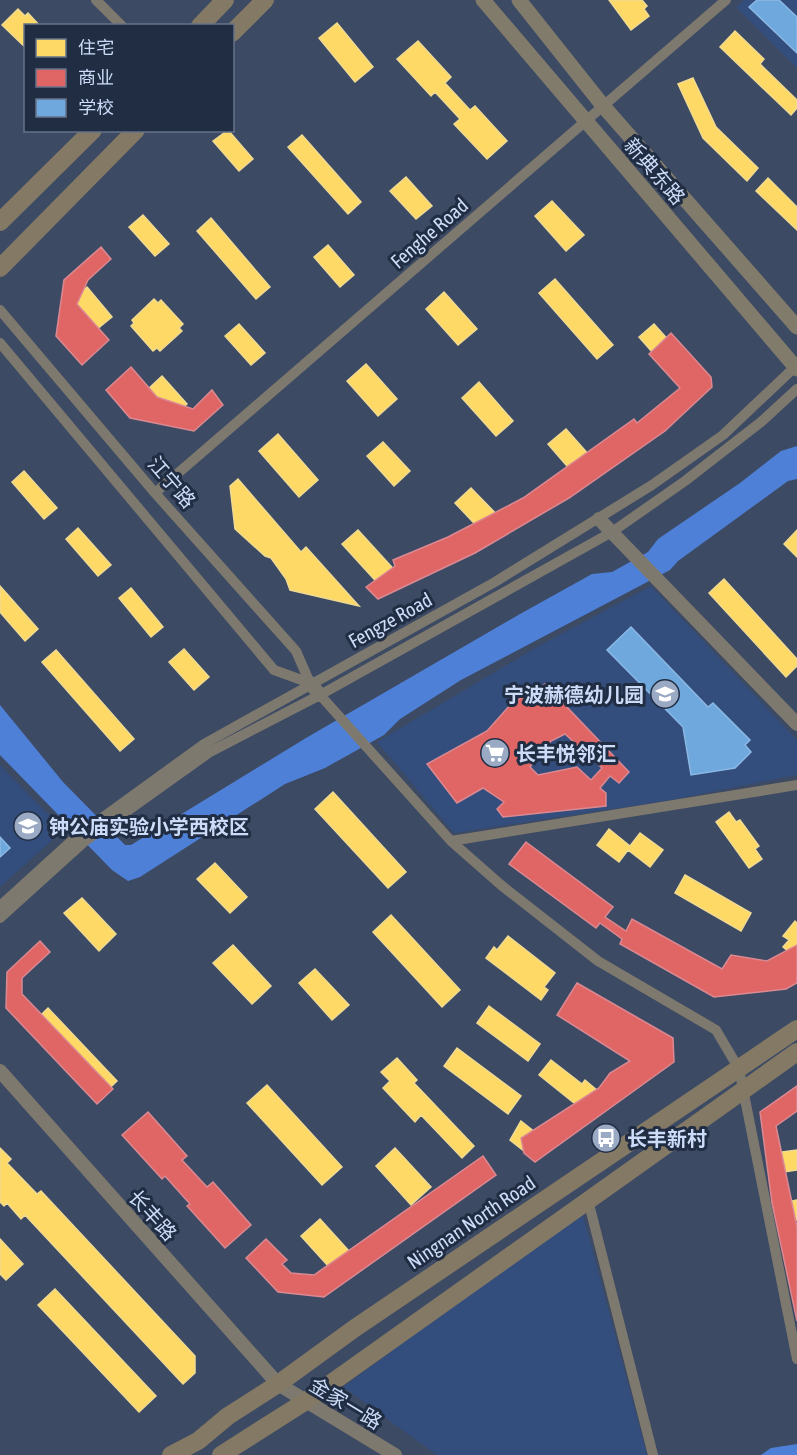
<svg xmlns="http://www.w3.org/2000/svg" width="797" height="1455" viewBox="0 0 797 1455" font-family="'Asap Condensed','Noto Sans SC',sans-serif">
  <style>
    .built { fill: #334d7d }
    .water { fill: #4f80d7 }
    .homes { fill: #ffd966; stroke: #f0da92; stroke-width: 1.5 }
    .shops { fill: #e06666; stroke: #da8992; stroke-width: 1.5; fill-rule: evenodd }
    .schools { fill: #6fa8dc; stroke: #8bb8e4; stroke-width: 1.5 }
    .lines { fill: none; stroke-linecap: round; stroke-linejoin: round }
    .minor { stroke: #7e796e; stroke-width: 10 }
    .tertiary { stroke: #7e796e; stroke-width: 14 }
    .secondary { stroke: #817b6c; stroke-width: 15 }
    .primary { stroke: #837965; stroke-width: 18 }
    .labels { text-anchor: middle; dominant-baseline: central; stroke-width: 6; stroke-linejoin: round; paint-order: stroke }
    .street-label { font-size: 20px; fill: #ccdcf8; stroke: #212d42 }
    .poi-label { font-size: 20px; font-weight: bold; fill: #ccdcf8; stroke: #212d42; text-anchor: start }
  </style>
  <rect width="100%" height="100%" fill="#3d4a63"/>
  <!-- built -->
  <path class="built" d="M744 0H797V68L736 7Z
    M651 586 797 740V775L671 800 454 833 377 742 537 647Z
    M0 765 52 818 59 834 0 887Z
    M582 1211 647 1455H437L343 1387Z"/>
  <!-- water -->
  <path class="water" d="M797 446V479L788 481 678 561 670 570 461 680 400 719 384 735 325 768 285 784 140 877 128 881 112 870 0 755V705L63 782 125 845H131L306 738 520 614 592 574 612 572 648 552 658 539 740 483 781 451Z
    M797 1444V1455H761L771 1448Z"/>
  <!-- homes -->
  <path class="homes" d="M609 0H642L647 6 644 9 649 16 631 30Z
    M18 9 25 16 28 13 40 26H26V48L2 25Z
    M337 23 373 67 355 82 319 38Z
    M735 31 764 59 760 64 797 100V108L791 115 720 47Z
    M418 41 451 77 445 83 470 110 475 106 507 141 487 159 454 124 460 119 435 92 431 96 397 59Z
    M693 78 716 127 758 168 747 181 703 138 678 84Z
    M228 130 253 159 239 171 213 141Z
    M302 135 361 202 348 214 288 147Z
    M406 177 432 206 416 219 390 191Z
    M768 178 797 207V230L756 191Z
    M552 201 584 235 566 251 535 216Z
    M143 215 169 244 155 256 129 227Z
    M211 218 270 287 256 299 197 231Z
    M328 245 354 275 340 287 314 257Z
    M555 279 613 345 597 359 539 293Z
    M87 287 112 317 96 330 71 301Z
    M444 292 477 329 458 345 426 309Z
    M154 299 158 303 161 300 183 324 179 328 182 331 160 351 157 348 153 351 131 326 134 323 132 320Z
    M239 324 265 353 251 365 225 336Z
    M654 324 705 381 690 395 639 337Z
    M366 364 397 399 378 416 347 381Z
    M162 376 187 404 172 418 147 390Z
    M479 382 513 421 496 436 462 398Z
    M566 429 597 464 579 480 548 444Z
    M278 434 318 480 299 497 259 451Z
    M383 442 410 471 394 486 367 456Z
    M24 471 57 508 44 519 12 482Z
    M238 479 301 552 306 547 359 606 290 590 286 579 271 558 265 556 235 529 230 486Z
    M471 488 505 523 488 538 455 503Z
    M78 528 111 565 98 576 66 539Z
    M358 530 399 575 383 589 342 544Z
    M797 530V557L784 544Z
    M724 579 797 659V666L786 677 709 593Z
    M0 586 38 629 25 641 0 612Z
    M131 588 163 627 151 637 119 598Z
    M184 649 209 677 194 690 169 662Z
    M56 650 134 739 120 751 42 662Z
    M333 792 406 872 388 888 315 809Z
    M729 812 736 822 740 820 759 846 755 849 762 859 749 868 716 822Z
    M609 829 630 846 640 833 663 850 650 867 628 850 619 862 597 845Z
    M527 844 610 907 598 923 514 860Z
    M215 863 247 897 230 913 197 879Z
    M685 875 751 913 741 931 675 893Z
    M82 898 116 934 99 951 64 913Z
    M391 915 460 990 442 1007 373 932Z
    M795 921 797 923V959L783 947 789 940 783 936Z
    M634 922 724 973 732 959 754 972 743 991 722 979 715 991 624 940Z
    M508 936 555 973 544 987 548 990 541 1000 486 958 494 947 497 950Z
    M233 945 271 986 252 1004 213 963Z
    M315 969 349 1005 332 1020 299 983Z
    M577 986 641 1025 638 1029 665 1045 649 1071 622 1054 624 1050 562 1012Z
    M489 1006 540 1044 528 1061 477 1023Z
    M48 1008 117 1081 99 1098 31 1025Z
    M457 1048 521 1096 508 1114 444 1066Z
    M397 1058 417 1080 414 1083 474 1146 462 1158 421 1115 415 1122 383 1088 390 1081 381 1072Z
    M551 1060 582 1084 585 1080 604 1096 589 1115 539 1075Z
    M267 1085 342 1167 322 1185 247 1103Z
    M148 1114 186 1156 166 1173 129 1131Z
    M521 1121 545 1140 529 1155 510 1140Z
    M0 1148 11 1159 7 1163 37 1194 41 1191 195 1356V1373L183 1384 25 1215 21 1219 7 1203 4 1206 0 1202Z
    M395 1148 431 1187 411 1205 376 1166Z
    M797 1150V1170L771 1174 768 1154Z
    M212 1184 249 1225 230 1242 193 1201Z
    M797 1200V1220L778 1224 775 1204Z
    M320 1219 358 1261 339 1278 301 1236Z
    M0 1239 23 1264 6 1280 0 1274Z
    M797 1251V1272L789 1274 784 1253Z
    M55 1289 156 1396 139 1412 38 1305Z"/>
  <!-- shops -->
  <path class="shops" d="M101 247 111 259 88 280 77 304 109 340 82 365 56 336 64 280Z
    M671 333 711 377 712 387 665 431 569 498 475 553 378 599 366 587 395 566 393 560 448 537 523 498 634 419 637 423 680 388 649 354Z
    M131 367 157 397 193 409 212 390 223 405 194 431 130 418 106 390Z
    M545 684 629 772 619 783 610 776 600 788 606 793V806L503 817 497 809 504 802 483 788 457 803 427 764 487 731 512 703ZM565 734 602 768 591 780 577 767 538 775 530 767 551 741Z
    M526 842 613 907 605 917 626 931 632 919 722 969 731 955 767 961 797 945V983L786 989 714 997 620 944 622 939 600 923 596 928 509 864Z
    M40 941 50 952 22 978V994L113 1089 97 1104 6 1008 7 972Z
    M577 983 673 1038 674 1062 535 1162 524 1153 521 1138 599 1088 610 1073 630 1061 557 1015Z
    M797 1086V1111L776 1126 797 1227V1321L772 1203 760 1112Z
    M148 1112 187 1156 182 1160 207 1187 213 1182 251 1225 225 1248 187 1206 190 1204 165 1176 162 1179 122 1135Z
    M483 1156 496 1175 324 1297 278 1292 246 1258 266 1239 287 1260 282 1264 291 1273 314 1275Z"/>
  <!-- schools -->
  <path class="schools" d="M757 0H779L797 17V53L749 7Z
    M631 627 708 707 713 703 750 740 745 745 751 752 735 768 691 775 683 727 607 650Z
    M0 837 10 848 0 857Z"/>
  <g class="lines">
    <!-- minor -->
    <path class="minor" d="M96 0 122 26
      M0 310 155 493 296 651 310 683
      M0 343 274 670 310 683
      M155 493 726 0
      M320 695 451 841 501 885 598 961 716 1030 739 1069 797 1359
      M451 841 797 785
      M0 906 77 836 204 744 495 582 652 485 723 435 797 365
      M0 918 84 842 210 752 320 695 612 532 685 481 761 422 797 389
      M588 1200 653 1455"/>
    <!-- tertiary -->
    <path class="tertiary" d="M599 519 797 724
      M310 683 320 695
      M0 1071 278 1384 395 1455"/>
    <!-- secondary -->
    <path class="secondary" d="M483 0 797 369
      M519 0 604 107 797 327"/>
    <!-- primary -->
    <path class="primary" d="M200 26 225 0
      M232 33 265 0
      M0 222 93 130
      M0 268 136 130
      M171 1455 198 1441 228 1416 278 1384 355 1328 797 1029
      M221 1455 306 1401 797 1052"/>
  </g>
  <!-- icons -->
  <defs>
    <g id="school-disc" transform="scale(1.5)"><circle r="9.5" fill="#9aa9c4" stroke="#212d42"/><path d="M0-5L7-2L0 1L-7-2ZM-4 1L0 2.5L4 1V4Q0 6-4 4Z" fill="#fff"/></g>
    <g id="supermarket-disc" transform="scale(1.5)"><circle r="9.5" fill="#9aa9c4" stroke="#212d42"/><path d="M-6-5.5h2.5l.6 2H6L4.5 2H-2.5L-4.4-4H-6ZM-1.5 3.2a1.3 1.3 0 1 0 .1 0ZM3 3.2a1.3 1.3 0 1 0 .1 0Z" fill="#fff"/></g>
    <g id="bus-disc" transform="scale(1.5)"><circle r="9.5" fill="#9aa9c4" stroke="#212d42"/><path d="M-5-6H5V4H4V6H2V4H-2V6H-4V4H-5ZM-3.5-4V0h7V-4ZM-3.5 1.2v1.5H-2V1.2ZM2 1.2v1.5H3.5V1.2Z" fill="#fff"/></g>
  </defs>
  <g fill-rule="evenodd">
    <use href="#school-disc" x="665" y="694"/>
    <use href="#supermarket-disc" x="495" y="753"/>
    <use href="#school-disc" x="28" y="826"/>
    <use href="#bus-disc" x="606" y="1138"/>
  </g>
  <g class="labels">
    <!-- street labels -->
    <g class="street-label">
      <text transform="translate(655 171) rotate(49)">新典东路</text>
      <text transform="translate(429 233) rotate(-41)">Fenghe Road</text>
      <text transform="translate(172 482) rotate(49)">江宁路</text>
      <text transform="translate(390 620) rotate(-29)">Fengze Road</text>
      <text transform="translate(153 1215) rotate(48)">长丰路</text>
      <text transform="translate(471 1222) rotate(-34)">Ningnan North Road</text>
      <text transform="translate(346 1403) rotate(31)">金家一路</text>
    </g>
    <!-- poi labels -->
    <g class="poi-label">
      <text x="644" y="694" text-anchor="end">宁波赫德幼儿园</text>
      <text x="516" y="753">长丰悦邻汇</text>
      <text x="49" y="826">钟公庙实验小学西校区</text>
      <text x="627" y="1138">长丰新村</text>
    </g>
  </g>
  <!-- legend -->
  <rect x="24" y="24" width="210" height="108" fill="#212d42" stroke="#65738b" stroke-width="1.5"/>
  <rect x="36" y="39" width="30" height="18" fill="#ffd966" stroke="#65738b" stroke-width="1.5"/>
  <text x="78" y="54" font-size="18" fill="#ccdcf8">住宅</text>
  <rect x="36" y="69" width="30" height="18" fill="#e06666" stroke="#65738b" stroke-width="1.5"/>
  <text x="78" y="84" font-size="18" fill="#ccdcf8">商业</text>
  <rect x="36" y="99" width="30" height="18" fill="#6fa8dc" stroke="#65738b" stroke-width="1.5"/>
  <text x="78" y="114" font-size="18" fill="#ccdcf8">学校</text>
</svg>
